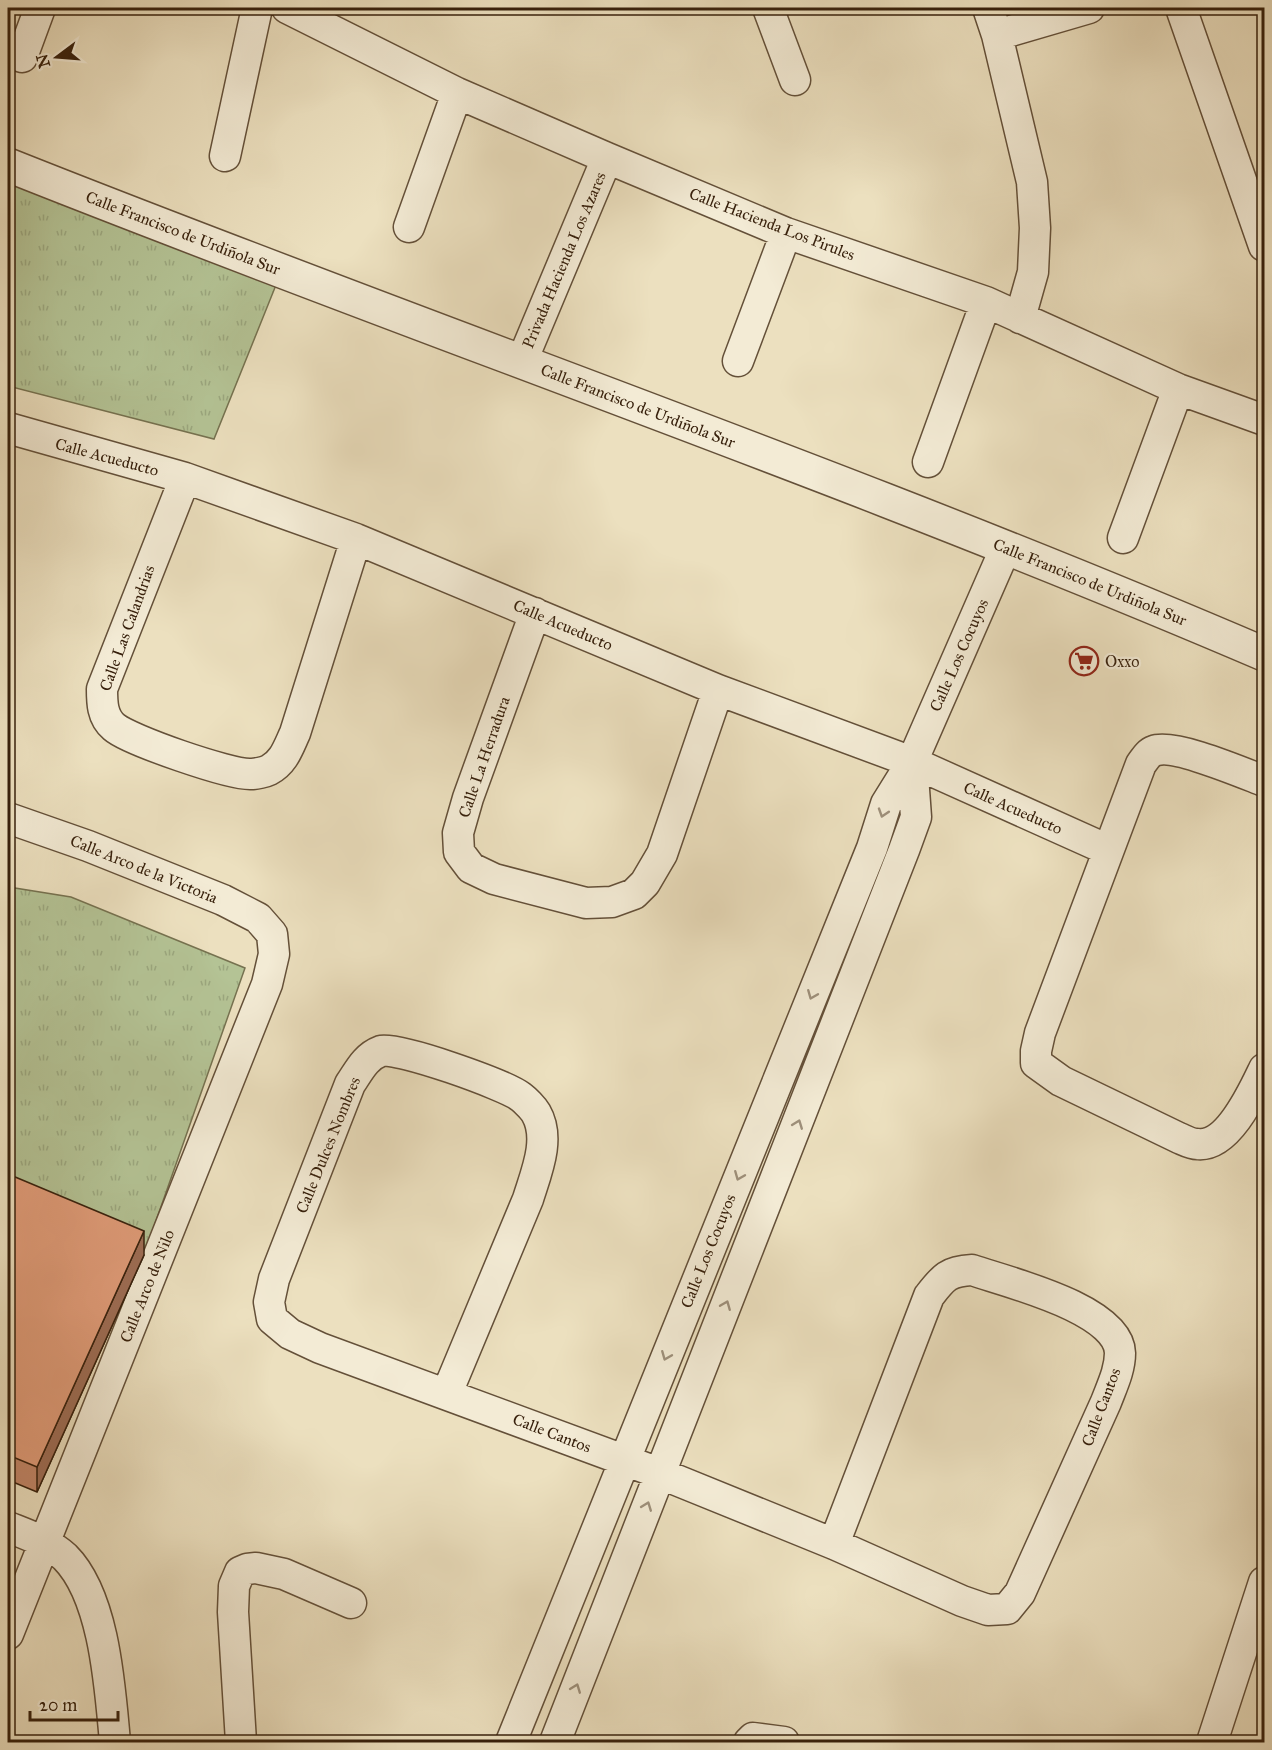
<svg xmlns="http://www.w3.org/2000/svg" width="1272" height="1750" viewBox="0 0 1272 1750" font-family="'IM FELL Great Primer',serif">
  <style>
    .park { fill: url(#park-tufts); stroke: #767250; stroke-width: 1.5 }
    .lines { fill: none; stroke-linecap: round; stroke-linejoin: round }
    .minor-casing { stroke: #645039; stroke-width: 33 }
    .tertiary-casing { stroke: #645039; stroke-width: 36 }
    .minor { stroke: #f3ebd5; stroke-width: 30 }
    .tertiary { stroke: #f3ebd5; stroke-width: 33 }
    .wall { fill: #c28668; stroke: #37200c; stroke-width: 1.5 }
    .shaded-wall { fill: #9e6d55; stroke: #37200c; stroke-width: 1.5 }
    .building { fill: #e19c79; stroke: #37200c; stroke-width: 1.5 }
    .oneway { stroke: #9e907b }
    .labels { text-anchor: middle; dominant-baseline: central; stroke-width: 4.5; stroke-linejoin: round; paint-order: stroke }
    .street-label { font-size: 16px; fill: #37200c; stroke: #f3ebd5 }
    .poi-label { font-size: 16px; fill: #37200c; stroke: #f3ebd5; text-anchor: start }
  </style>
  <defs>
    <pattern id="park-tufts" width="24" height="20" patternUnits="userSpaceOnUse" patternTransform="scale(1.5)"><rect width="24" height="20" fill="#b4c395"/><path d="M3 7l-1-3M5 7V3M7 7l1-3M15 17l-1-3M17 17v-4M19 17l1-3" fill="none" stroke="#9ba77f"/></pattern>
  </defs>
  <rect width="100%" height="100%" fill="#ece0bf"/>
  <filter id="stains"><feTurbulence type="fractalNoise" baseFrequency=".00333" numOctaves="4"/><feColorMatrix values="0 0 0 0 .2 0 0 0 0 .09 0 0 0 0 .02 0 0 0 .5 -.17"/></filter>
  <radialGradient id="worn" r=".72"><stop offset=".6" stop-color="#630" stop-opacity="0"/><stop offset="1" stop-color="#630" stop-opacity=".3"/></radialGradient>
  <!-- park -->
  <path class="park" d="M8 181 276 285 214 439 8 386Z
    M8 879 15 888 71 897 245 968 144 1255 8 1201Z"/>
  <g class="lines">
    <!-- minor casing -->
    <g class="minor-casing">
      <path id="minor" d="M287 8 457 93 607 158 786 233 986 302 1178 389 1264 420
        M768 8 795 80
        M988 8 997 35 1032 182 1035 228 1033 272 1020 318
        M1181 8 1264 246
        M997 35 1089 8
        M22 57 40 8
        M225 156 257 8
        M409 227 457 93
        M522 361 607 158
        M738 361 786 233
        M8 428 185 478 356 539 718 690 912 762 1108 850
        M928 462 986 302
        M185 478 102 689C102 702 102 717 114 727 129 740 230 775 251 774 256 774 265 772 269 770 284 762 288 748 295 733L356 539
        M1123 538 1178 389
        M535 613 468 798 458 833 459 852 471 868 494 879 586 903 612 902 634 894 645 883 662 854 718 690
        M1264 781C1243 773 1173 743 1154 751 1148 753 1145 759 1141 764L1040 1033 1036 1051V1063L1061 1081 1179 1138C1184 1140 1191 1144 1197 1144 1228 1148 1253 1092 1264 1069
        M8 818 88 846 223 900 258 918 272 934 274 954 267 984 8 1634
        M447 1393 528 1199C536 1173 551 1139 536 1113 533 1108 525 1100 521 1097 506 1085 396 1046 381 1051 365 1057 359 1071 350 1084L274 1279 269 1302 272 1319 290 1334 320 1348 659 1473 834 1544 962 1601 988 1610 1007 1609 1020 1593 1106 1402C1112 1386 1120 1370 1120 1353 1119 1309 1007 1282 972 1270 948 1271 943 1278 929 1296L834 1544
        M8 1527C28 1535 49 1542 65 1557 105 1597 110 1689 115 1742
        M241 1742 233 1612 234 1586 240 1572 247 1569 256 1568 284 1574 351 1603
        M511 1742 872 848 886 804 912 762 1006 547
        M555 1742 904 850 916 817 912 762
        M749 1742 753 1738 784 1742
        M1212 1742 1264 1582"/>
    </g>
    <!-- tertiary casing -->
    <g class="tertiary-casing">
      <path id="tertiary" d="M8 165C425 331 851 477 1264 654"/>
    </g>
    <!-- minor -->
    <use href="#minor" class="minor"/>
    <!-- tertiary -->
    <use href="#tertiary" class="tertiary"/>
  </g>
  <!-- wall -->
  <path class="wall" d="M8 1174 144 1255 37 1492 8 1480Z"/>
  <!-- shaded-wall -->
  <path class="shaded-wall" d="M144 1231V1255L37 1492V1467Z"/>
  <!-- building -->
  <path class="building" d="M8 1174 144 1231 37 1467 8 1455Z"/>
  <!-- one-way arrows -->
  <defs><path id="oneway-chevron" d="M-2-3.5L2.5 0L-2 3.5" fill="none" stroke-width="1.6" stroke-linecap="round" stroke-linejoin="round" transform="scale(1.5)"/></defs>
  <g class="oneway">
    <use href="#oneway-chevron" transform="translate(883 813) rotate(108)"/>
    <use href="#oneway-chevron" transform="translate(812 995) rotate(112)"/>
    <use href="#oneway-chevron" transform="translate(798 1124) rotate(-69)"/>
    <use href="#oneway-chevron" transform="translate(739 1176) rotate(112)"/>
    <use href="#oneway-chevron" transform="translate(726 1305) rotate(-68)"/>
    <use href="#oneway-chevron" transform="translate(666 1356) rotate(112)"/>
    <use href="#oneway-chevron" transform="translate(647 1506) rotate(-69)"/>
    <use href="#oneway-chevron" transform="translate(576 1688) rotate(-69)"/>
  </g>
  <!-- icons -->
  <defs>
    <g id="supermarket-ring" transform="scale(1.5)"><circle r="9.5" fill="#f3ebd5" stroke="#8f2418" stroke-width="1.5"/><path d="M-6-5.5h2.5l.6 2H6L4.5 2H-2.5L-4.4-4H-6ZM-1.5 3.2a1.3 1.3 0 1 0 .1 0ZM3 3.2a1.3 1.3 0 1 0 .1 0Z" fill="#8f2418"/></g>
  </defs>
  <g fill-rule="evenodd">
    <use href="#supermarket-ring" x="1084" y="661"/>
  </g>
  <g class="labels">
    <!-- street labels -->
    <g class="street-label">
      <text transform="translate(772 224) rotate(21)">Calle Hacienda Los Pirules</text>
      <text transform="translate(183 233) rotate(21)">Calle Francisco de Urdiñola Sur</text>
      <text transform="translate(564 260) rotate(-67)">Privada Hacienda Los Azares</text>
      <text transform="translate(638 406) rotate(21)">Calle Francisco de Urdiñola Sur</text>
      <text transform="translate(107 457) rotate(15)">Calle Acueducto</text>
      <text transform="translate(1090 582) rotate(22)">Calle Francisco de Urdiñola Sur</text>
      <text transform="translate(563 625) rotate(23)">Calle Acueducto</text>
      <text transform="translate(127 628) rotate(-70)">Calle Las Calandrias</text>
      <text transform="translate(959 655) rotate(-66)">Calle Los Cocuyos</text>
      <text transform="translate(484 757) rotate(-71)">Calle La Herradura</text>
      <text transform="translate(1013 808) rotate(24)">Calle Acueducto</text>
      <text transform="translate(144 869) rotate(22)">Calle Arco de la Victoria</text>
      <text transform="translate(328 1145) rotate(-68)">Calle Dulces Nombres</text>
      <text transform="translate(708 1251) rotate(-68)">Calle Los Cocuyos</text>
      <text transform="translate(147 1286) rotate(-68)">Calle Arco de Nilo</text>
      <text transform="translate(1101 1407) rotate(-69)">Calle Cantos</text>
      <text transform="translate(552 1433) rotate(21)">Calle Cantos</text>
    </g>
    <!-- poi labels -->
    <g class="poi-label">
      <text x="1105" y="661">Oxxo</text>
    </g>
  </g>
  <!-- margin -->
  <rect width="1272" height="1750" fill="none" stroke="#ece0bf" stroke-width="30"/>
  <rect x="9" y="9" width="1254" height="1732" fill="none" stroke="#37200c" stroke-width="3"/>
  <rect x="15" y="15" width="1242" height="1720" fill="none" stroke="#37200c" stroke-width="1.5"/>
  <!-- north arrow -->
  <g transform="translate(57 57) rotate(254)" stroke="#f3ebd5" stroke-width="4.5" paint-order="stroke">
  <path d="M0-4.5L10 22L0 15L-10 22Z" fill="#37200c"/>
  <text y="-9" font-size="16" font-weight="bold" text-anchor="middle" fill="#37200c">N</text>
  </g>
  <!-- scale -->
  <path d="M30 1711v9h88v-9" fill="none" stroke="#37200c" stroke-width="3"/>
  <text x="39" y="1711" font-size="18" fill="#37200c" stroke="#f3ebd5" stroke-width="4.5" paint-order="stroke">20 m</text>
  <rect width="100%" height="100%" filter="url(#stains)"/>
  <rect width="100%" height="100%" fill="url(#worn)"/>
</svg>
